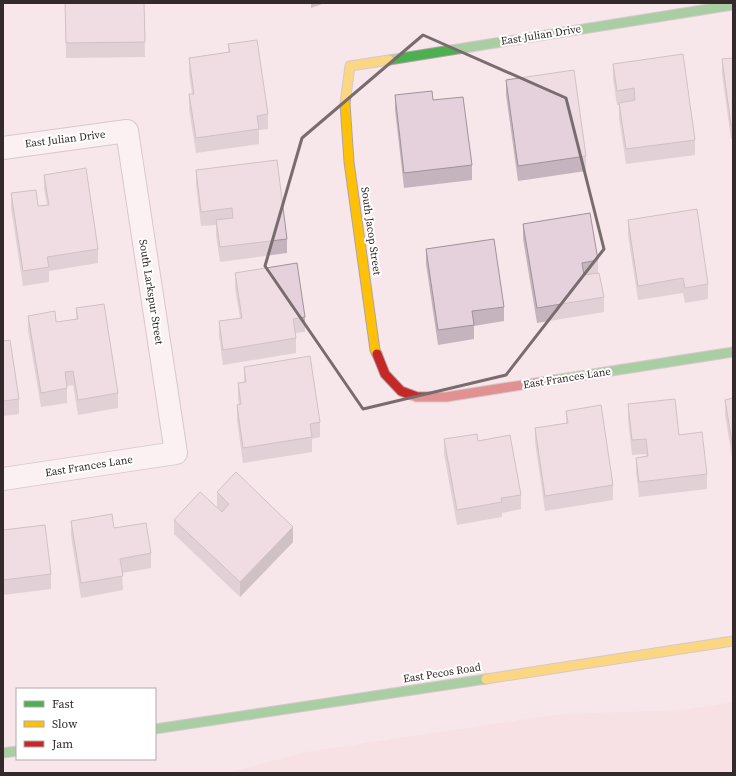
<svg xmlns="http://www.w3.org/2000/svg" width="736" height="776" viewBox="0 0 736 776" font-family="'Source Serif 4',serif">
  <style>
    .built { fill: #f7dae0 }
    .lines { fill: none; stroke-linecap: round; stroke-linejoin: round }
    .street-casing { stroke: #afa3a5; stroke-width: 24 }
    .fast-casing { stroke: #afa3a5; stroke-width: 11 }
    .slow-casing { stroke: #afa3a5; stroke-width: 11 }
    .jam-casing { stroke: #afa3a5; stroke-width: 11 }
    .street { stroke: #fefbfc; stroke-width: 22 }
    .fast { stroke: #4caf50; stroke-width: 9 }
    .slow { stroke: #ffc107; stroke-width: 9 }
    .jam { stroke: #c62828; stroke-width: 9 }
    .wall { fill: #c5b4bd }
    .shaded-wall { fill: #a0929a }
    .building { fill: #e5d1dc; stroke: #a0929a }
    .marked { fill: none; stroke: #796c6e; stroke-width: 3; stroke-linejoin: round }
    .labels { text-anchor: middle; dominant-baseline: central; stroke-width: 4; stroke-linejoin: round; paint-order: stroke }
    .street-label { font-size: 11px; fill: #34292b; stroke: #fff }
  </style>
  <rect width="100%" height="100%" fill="#f8e7ea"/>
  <!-- built -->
  <path class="built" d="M733 702V773H227L305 752 560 714 682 710Z"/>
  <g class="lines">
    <!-- street casing -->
    <g class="street-casing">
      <path id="street" d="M3 148 127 131 176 453 3 479"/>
    </g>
    <!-- fast casing -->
    <g class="fast-casing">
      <path id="fast" d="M389 60 733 5
        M554 380 733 352
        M155 729 486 679
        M3 753 17 751"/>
    </g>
    <!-- slow casing -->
    <g class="slow-casing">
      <path id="slow" d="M377 354 375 350 349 162 345 103 350 66 389 60
        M486 679 733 641"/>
    </g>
    <!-- jam casing -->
    <g class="jam-casing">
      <path id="jam" d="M377 354 385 374 401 391 417 397H446L554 380"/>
    </g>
    <!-- street -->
    <use href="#street" class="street"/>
    <!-- fast -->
    <use href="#fast" class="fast"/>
    <!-- slow -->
    <use href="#slow" class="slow"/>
    <!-- jam -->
    <use href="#jam" class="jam"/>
  </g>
  <!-- wall -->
  <path class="wall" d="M65 3H144L145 57 66 58Z
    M228 44 268 114V129L259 130V144L196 153 189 109V94H192L189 73V58L228 52Z
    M733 58V139H731L722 74V59Z
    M613 64 695 140V155L626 164 619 118V105H617L613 79Z
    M506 80 586 156V171L518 181 506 95Z
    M395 95 433 100 472 165V180L404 188 395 110Z
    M196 170 287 239V253L220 262 216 235V225L201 226 196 185Z
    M44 175 98 249V263L49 271V282L23 286 11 208V193L38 206 47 205 44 189Z
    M628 220 708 284V299L685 303 683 293 638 300 628 235Z
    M523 224 598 260V273L604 297V312L537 323 523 239Z
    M426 249 504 307V321L474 326V339L438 345 426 264Z
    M235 273 305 317V332L295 333 296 338V353L223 365 219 336V321L240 318 235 288Z
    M76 308 118 393V408L78 415 73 385 67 386V403L41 407 28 330V316L56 322 76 319Z
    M3 341 19 399V414L3 416Z
    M244 367 320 422V437L312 439V452L243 463 237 420V405L239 404 238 398V383L244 382Z
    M733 398V463L725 415V400Z
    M628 404 679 435 707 474V489L639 497 636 472V458L646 456V454L632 455 628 419Z
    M566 411 613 485V500L545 511 535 442V428L566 423Z
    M444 439 478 441 521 495V509L502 513V517L457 525 444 454Z
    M217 492 293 542 240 597 174 534V520L222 512 217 507Z
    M71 521 114 528 151 553V568L122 573 123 590 81 598 71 536Z
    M3 530 51 574V589L3 595Z"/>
  <!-- shaded-wall -->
  <path class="shaded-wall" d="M311 3H325L311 8Z
    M293 527V542L240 597V582Z"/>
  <!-- building -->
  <path class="building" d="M65 3H144L145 42 66 43Z
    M257 40 268 114 257 116 259 129 196 138 189 94H194L189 58 230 52 228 44Z
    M683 54 695 140 626 149 619 103 635 100 634 88 617 91 613 64Z
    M733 58V124L731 125 722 59Z
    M574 70 586 156 518 166 506 80Z
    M432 91 433 100 463 97 472 165 404 173 395 95Z
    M277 160 287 239 220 247 216 220 233 218 232 208 201 212 196 170Z
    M86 168 98 249 47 257 49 267 23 271 11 193 36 190 38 206 49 205 44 175Z
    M697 209 708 284 685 288 683 278 638 286 628 220Z
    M590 213 598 260 582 263 584 275 599 273 604 297 537 308 523 224Z
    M494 239 504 307 472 311 474 325 438 330 426 249Z
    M297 263 305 317 293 319 296 338 223 350 219 321 242 318 235 273Z
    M104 304 118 393 78 400 73 371 65 372 67 388 41 393 28 316 55 311 56 322 78 319 76 308Z
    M10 340 19 399 3 401V341Z
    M310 356 320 422 310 424 312 437 243 448 237 405 241 404 238 383 246 382 244 367Z
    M733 398V448L725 400Z
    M675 399 679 435 702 432 707 474 639 482 636 458 648 456 646 439 632 440 628 404Z
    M601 405 613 485 545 496 535 428 568 423 566 411Z
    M477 434 478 441 510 435 521 495 501 498 502 502 457 510 444 439Z
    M236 472 293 527 240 582 174 520 200 492 222 512 229 504 217 492Z
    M112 514 114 528 146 523 151 553 120 559 123 576 81 583 71 521Z
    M45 525 51 574 3 580V530Z"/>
  <!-- marked area -->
  <path d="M0 0H736V776H0ZM423 35 566 98 604 249 506 375 363 409 265 266 302 138Z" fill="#f8e7ea" fill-opacity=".55" fill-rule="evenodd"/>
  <path class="marked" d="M423 35 566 98 604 249 506 375 363 409 265 266 302 138Z"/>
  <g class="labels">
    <!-- street labels -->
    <g class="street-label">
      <text transform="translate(541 35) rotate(-9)">East Julian Drive</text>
      <text transform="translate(65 139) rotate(-7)">East Julian Drive</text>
      <text transform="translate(371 231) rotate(82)">South Jacop Street</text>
      <text transform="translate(151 292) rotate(81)">South Larkspur Street</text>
      <text transform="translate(567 378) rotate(-9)">East Frances Lane</text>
      <text transform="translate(89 466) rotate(-9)">East Frances Lane</text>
      <text transform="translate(442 673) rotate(-9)">East Pecos Road</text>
    </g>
  </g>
  <!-- border -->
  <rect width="736" height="776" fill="none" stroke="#34292b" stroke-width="8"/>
  <!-- legend -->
  <rect x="16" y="688" width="140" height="72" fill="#ffffff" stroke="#aea9aa"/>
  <rect x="24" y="701" width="20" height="6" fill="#4caf50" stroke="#aea9aa"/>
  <text x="52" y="708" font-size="12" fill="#34292b">Fast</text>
  <rect x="24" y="721" width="20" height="6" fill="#ffc107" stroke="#aea9aa"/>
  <text x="52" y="728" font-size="12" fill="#34292b">Slow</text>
  <rect x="24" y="741" width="20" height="6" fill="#c62828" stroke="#aea9aa"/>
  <text x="52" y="748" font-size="12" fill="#34292b">Jam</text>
</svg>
